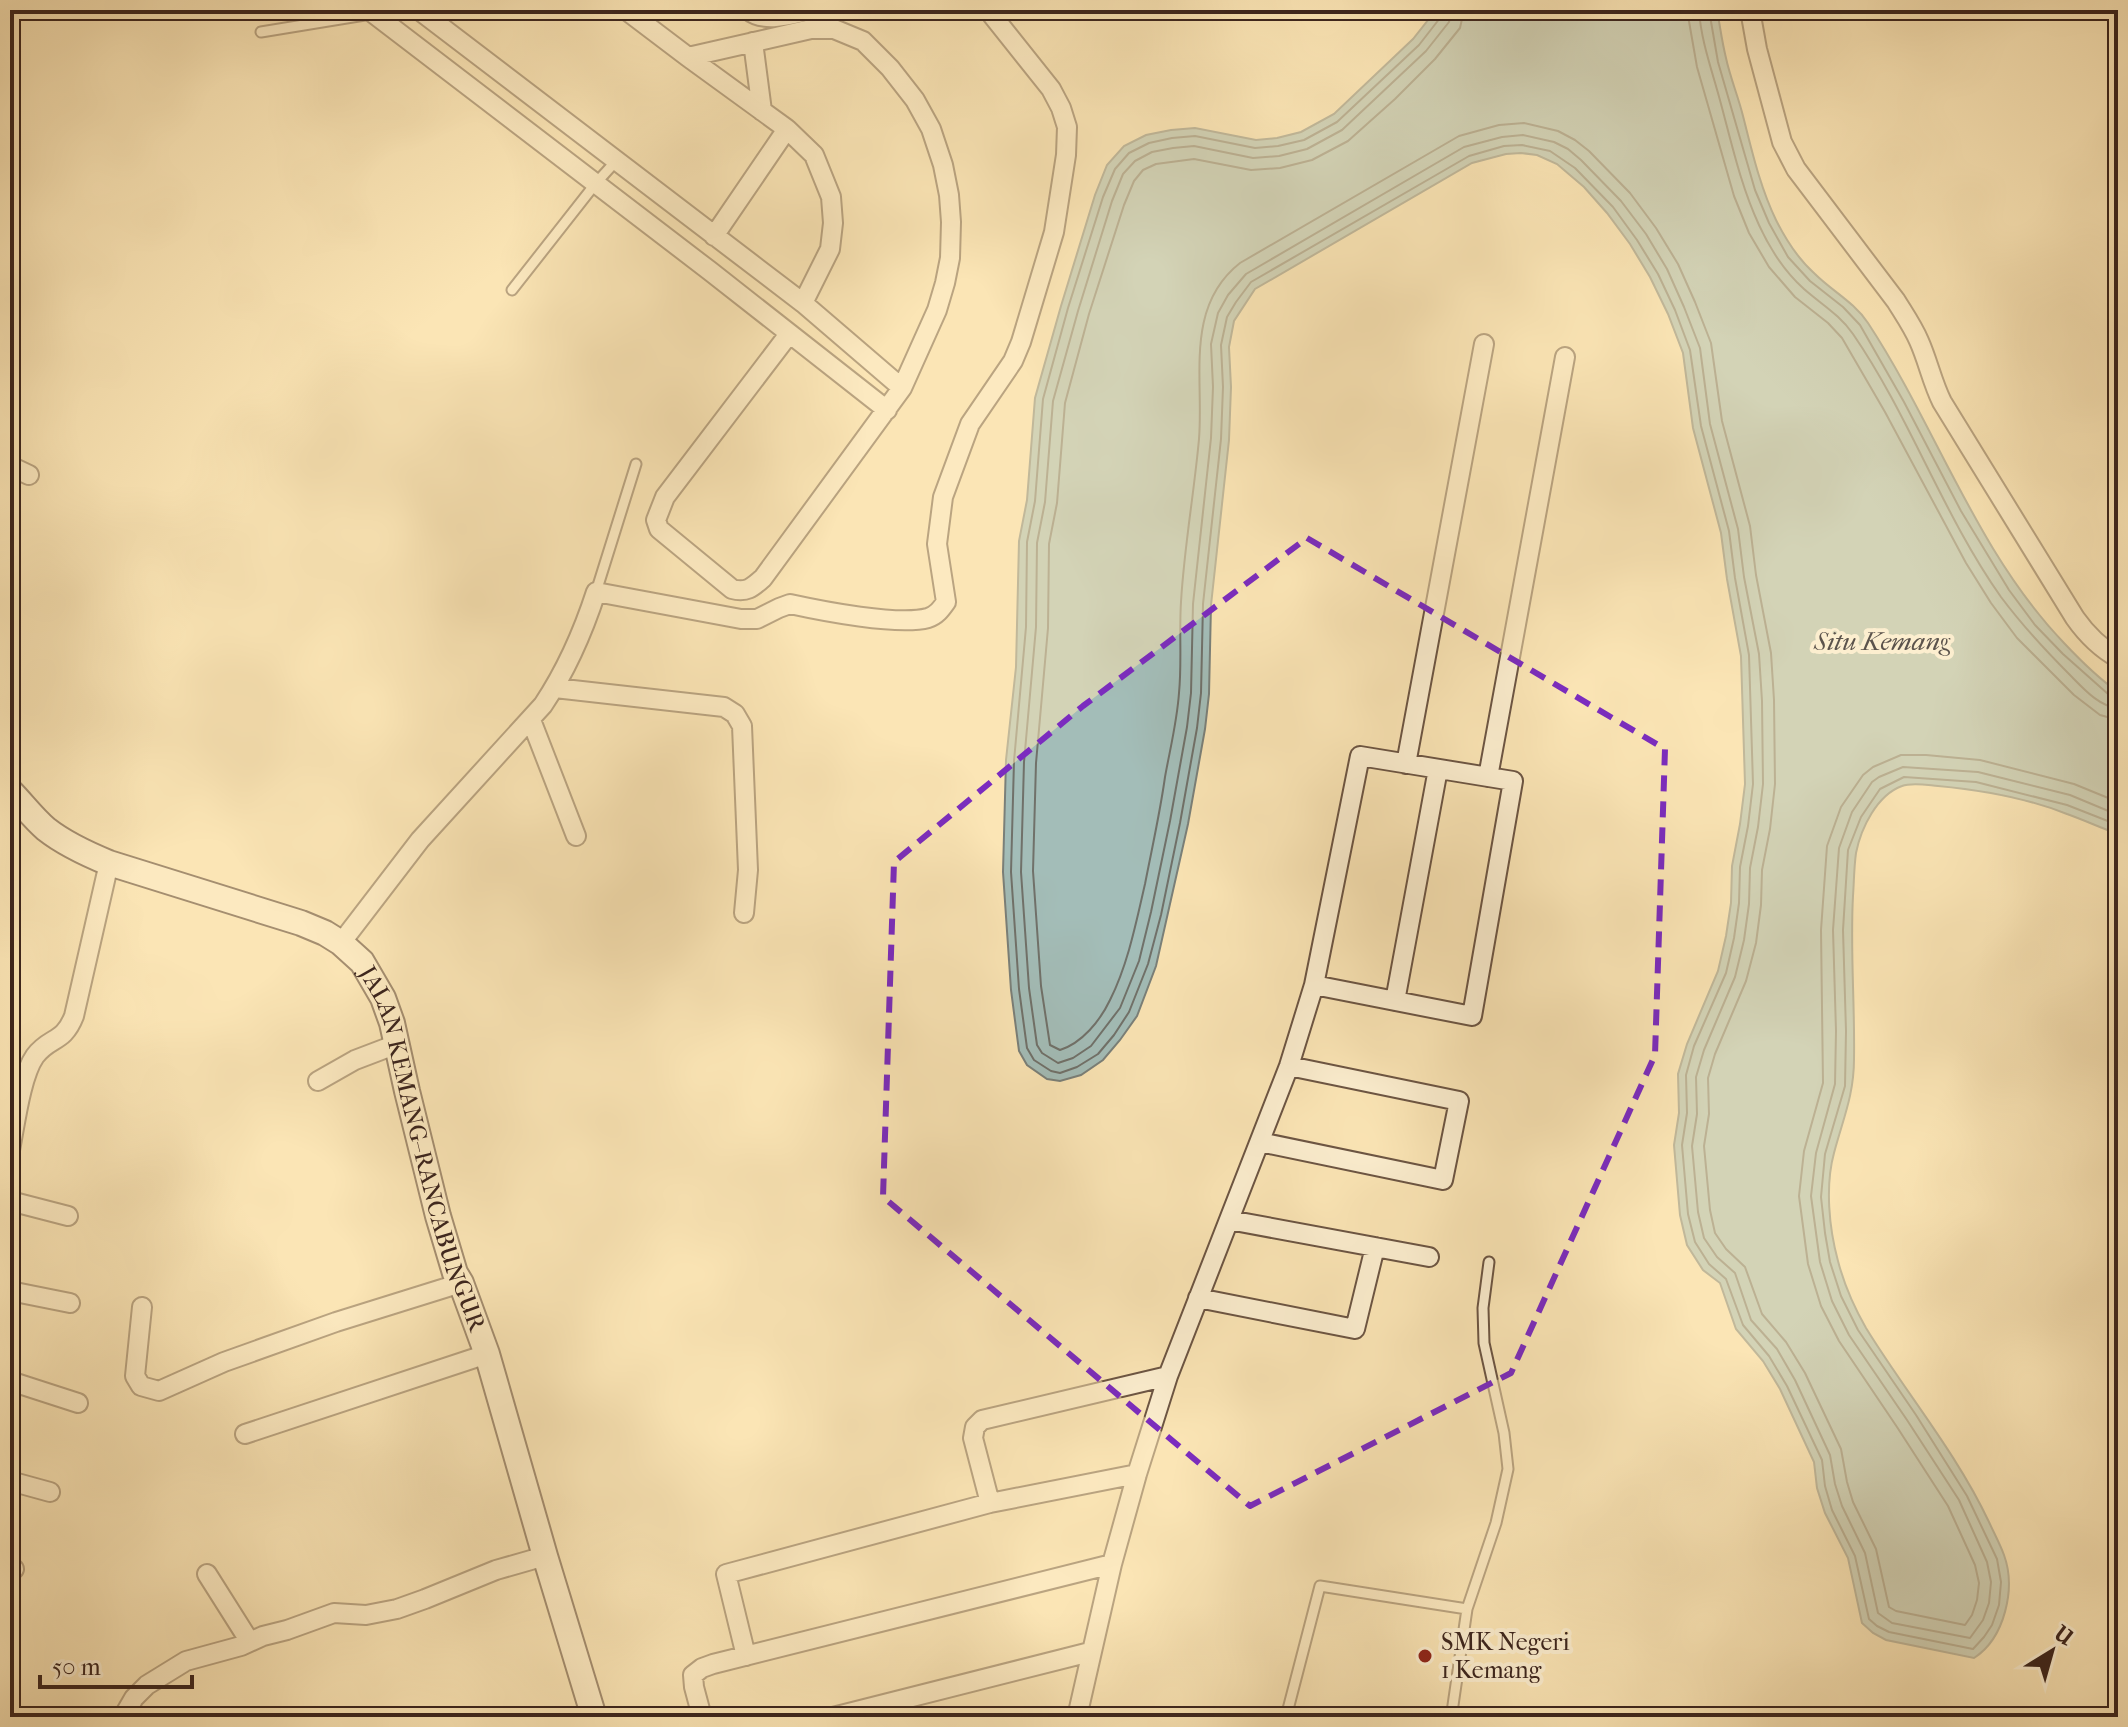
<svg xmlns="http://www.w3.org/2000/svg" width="2128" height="1727" viewBox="0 0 2128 1727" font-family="'IM FELL French Canon',serif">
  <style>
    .water { fill: #a3bdb8; stroke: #7a807a; stroke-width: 2 }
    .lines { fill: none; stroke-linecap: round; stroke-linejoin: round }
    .shore { stroke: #70716a; stroke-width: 2 }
    .lane-casing { stroke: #6c5543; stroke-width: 13 }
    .street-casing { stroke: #6c5543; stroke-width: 22 }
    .secondary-casing { stroke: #3c251d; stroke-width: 28 }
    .lane { stroke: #fceecf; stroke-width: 9 }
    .street { stroke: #fceecf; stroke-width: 18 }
    .secondary { stroke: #fceecf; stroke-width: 24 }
    .marked { fill: none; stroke: #7b2cbf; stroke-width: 6; stroke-dasharray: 16 10; stroke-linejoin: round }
    .poi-dot { fill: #8f2418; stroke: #fceecf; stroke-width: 3 }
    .labels { text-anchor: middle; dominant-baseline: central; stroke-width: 8; stroke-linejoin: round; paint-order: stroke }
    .street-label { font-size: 24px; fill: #3c251d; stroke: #fceecf }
    .poi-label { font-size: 24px; fill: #3c251d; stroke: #fceecf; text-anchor: start }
    .water-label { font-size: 26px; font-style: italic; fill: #5b534c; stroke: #fceecf }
  </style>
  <rect width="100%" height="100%" fill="#fbe5b5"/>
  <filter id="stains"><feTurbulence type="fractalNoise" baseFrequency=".0025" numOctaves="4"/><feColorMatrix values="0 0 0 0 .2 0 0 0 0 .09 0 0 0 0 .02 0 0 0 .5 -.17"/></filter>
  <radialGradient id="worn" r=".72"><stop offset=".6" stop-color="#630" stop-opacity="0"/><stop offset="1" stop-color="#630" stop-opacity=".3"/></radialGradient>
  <!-- water -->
  <path class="water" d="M1436 10H1717C1720 26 1722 42 1726 58 1730 77 1738 96 1743 116 1752 151 1760 187 1776 220 1786 240 1798 259 1815 274 1832 291 1854 302 1868 323 1937 428 1976 551 2064 643 2080 660 2098 678 2118 692V834C2101 828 2084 820 2067 814 2027 798 1981 790 1938 786 1927 785 1912 782 1902 786 1877 795 1861 828 1856 853 1854 867 1854 882 1853 896 1850 950 1855 1004 1854 1059 1854 1095 1843 1119 1834 1153 1825 1186 1829 1228 1838 1261 1844 1284 1854 1307 1866 1328 1906 1393 1956 1452 1989 1522 1994 1533 2000 1544 2004 1555 2016 1588 2005 1638 1974 1658L1886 1640 1873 1633 1862 1623 1848 1558 1825 1513 1817 1488 1814 1462 1780 1389 1763 1361 1736 1329 1720 1283 1703 1270 1687 1245 1680 1215 1674 1145 1679 1113 1678 1074 1687 1044 1718 971 1726 936 1731 903 1732 866 1740 824 1745 784 1741 656 1727 579 1721 533 1693 428 1683 353 1668 314 1650 277 1630 244 1607 213 1584 187 1557 164 1537 155 1521 153 1506 154 1472 163 1255 289 1234 321 1229 347 1231 387 1229 440 1211 605 1209 694 1205 729 1188 824 1156 966 1137 1016 1120 1040 1103 1060 1081 1075 1060 1081 1047 1079 1027 1065 1019 1051 1011 990 1003 872 1006 760 1016 667 1019 541 1027 500 1035 398 1061 306 1095 195 1107 165 1124 146 1146 135 1171 130 1195 128 1256 140 1277 138 1301 132 1334 114 1413 39Z"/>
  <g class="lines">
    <!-- shore -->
    <path class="shore" d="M1442 10 1440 18 1419 45 1337 122 1304 140 1278 146 1255 148 1195 136 1172 138 1149 143 1129 153 1115 169 1103 197 1068 308 1043 399 1035 501 1027 542 1026 627 1014 761 1011 872 1019 989 1027 1048 1034 1060 1051 1071 1060 1073 1077 1067 1098 1054 1114 1035 1129 1012 1148 964 1161 915 1180 823 1197 728 1201 693 1203 604 1221 439 1223 387 1221 345 1227 317 1236 302 1251 282 1469 156 1504 146 1522 145 1550 151 1575 168 1613 207 1637 240 1658 274 1675 310 1690 350 1701 426 1729 531 1735 578 1749 655 1753 784 1748 826 1740 867 1739 903 1734 938 1726 973 1694 1046 1686 1075 1687 1113 1682 1145 1688 1214 1695 1242 1709 1264 1726 1279 1743 1325 1769 1356 1787 1386 1822 1460 1825 1486 1832 1510 1855 1556 1869 1619 1877 1626 1889 1632 1973 1649 1984 1637 1992 1625 1999 1605 2001 1582 1997 1559 1967 1496 1916 1415 1858 1330 1841 1296 1830 1262 1825 1233 1821 1197 1825 1154 1845 1086 1846 1031 1843 930 1848 850 1861 817 1880 789 1904 777 1976 782 2067 805 2118 825
      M1452 10 1449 22 1426 51 1342 130 1307 149 1279 156 1253 158 1194 146 1173 148 1152 152 1135 161 1123 174 1112 201 1078 311 1053 401 1045 502 1037 543 1036 627 1024 762 1021 872 1029 988 1037 1045 1042 1053 1058 1063 1073 1058 1091 1046 1120 1008 1139 961 1151 912 1170 821 1187 727 1191 693 1193 604 1211 438 1213 387 1211 344 1218 313 1228 295 1246 274 1464 147 1502 137 1523 135 1554 142 1568 149 1581 160 1621 201 1646 234 1667 269 1684 307 1700 348 1710 424 1738 529 1744 577 1759 654 1762 701 1763 784 1758 827 1750 868 1749 904 1744 940 1735 977 1704 1050 1696 1077 1697 1114 1692 1146 1698 1212 1704 1238 1717 1257 1735 1273 1751 1320 1777 1349 1795 1380 1830 1455 1835 1484 1842 1506 1865 1553 1878 1613 1892 1623 1970 1638 1983 1620 1989 1603 1991 1582 1987 1562 1959 1500 1907 1420 1849 1335 1832 1301 1820 1262 1811 1196 1816 1153 1835 1084 1836 1031 1833 930 1839 848 1852 812 1872 782 1879 777 1903 767 1978 772 2070 795 2118 815
      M1464 10 1460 28 1435 59 1395 99 1348 141 1312 160 1280 168 1251 170 1194 159 1156 164 1143 170 1134 181 1124 205 1089 314 1065 403 1057 503 1049 544 1048 628 1036 763 1033 871 1041 986 1050 1045 1060 1050C1082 1043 1100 1021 1110 1000 1128 964 1136 923 1145 884 1152 848 1160 813 1165 777 1170 749 1177 722 1179 693 1182 663 1179 632 1181 602 1184 548 1194 494 1199 439 1204 379 1184 307 1240 263L1459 136 1499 125 1524 123 1558 131 1575 140 1589 151 1630 193 1656 228 1678 264 1695 302 1711 343 1722 421 1750 526 1756 575 1771 653 1774 700 1775 784 1770 829 1762 870 1761 905 1756 943 1746 981 1715 1054 1708 1078 1709 1114 1704 1146 1710 1210 1715 1233 1726 1249 1745 1267 1762 1314 1786 1342 1805 1373 1841 1449 1847 1482 1853 1502 1876 1549 1889 1607 1896 1611 1965 1625 1972 1615 1977 1600 1979 1583 1975 1565 1948 1506 1897 1427 1839 1341 1821 1306 1808 1264 1799 1196 1804 1151 1823 1083 1821 930 1827 846 1841 807 1863 775 1873 767 1901 755H1926L1980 760 2074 784 2118 802
      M1687 10 1697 67 1734 196 1749 233 1769 267 1795 297 1828 323 1842 338 1885 412 1966 563 1991 603 2017 638 2074 695 2100 715 2118 720
      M1699 10C1701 42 1713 73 1721 104 1732 145 1741 186 1759 225 1770 249 1785 272 1804 289 1821 304 1840 315 1853 334 1910 417 1943 515 2001 597 2022 625 2045 650 2069 674 2082 687 2099 707 2118 708
      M1709 10 1718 62 1755 190 1769 223 1788 257 1810 281 1843 307 1860 325 1904 402 1961 511 2009 590 2035 625 2063 654 2108 694 2118 698"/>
    <!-- lane casing -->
    <g class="lane-casing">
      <path id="lane" d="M261 32 371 14
        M512 290 596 183 617 160
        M596 592 636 464
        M1452 1712 1467 1609 1496 1523 1508 1469 1504 1433 1484 1343 1483 1308 1489 1262
        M1286 1717 1320 1586 1467 1609"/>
    </g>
    <!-- street casing -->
    <g class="street-casing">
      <path id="street" d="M369 10 710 271 887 410
        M419 10 803 303 902 388
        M626 10 688 57 787 129 714 236
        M748 10C764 24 793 14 812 10
        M1750 10 1757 49 1782 142 1796 169 1896 301C1904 314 1913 327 1919 341 1928 361 1932 382 1942 402L2075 618C2087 635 2100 648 2118 658
        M753 42 762 111
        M688 57 811 29H834L863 41 890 68 915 100 931 129 943 165 949 195 951 222 950 258 945 283 937 310 902 388 763 578C752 588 746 593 732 589L659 529 656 520 665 497 789 334
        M787 129 814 155 831 197 833 223 830 249 803 303
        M10 466 29 475
        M555 688 724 707 735 714 742 726 748 870 744 913
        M531 720 576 836
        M1406 764 1484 344
        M1488 777 1565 357
        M341 943 420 840 543 705C565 672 584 629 596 592L741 619H757L779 608 790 604C822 611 898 626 928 618 937 615 941 609 946 602L937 544 943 497 970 424 1013 361 1021 342 1054 232 1066 155 1067 127 1061 108 1051 89 988 10
        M1395 1001 1438 769
        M318 1081 355 1060 397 1044
        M1260 1142 1443 1180 1459 1101 1289 1066
        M10 1150C15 1125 21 1076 35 1056 50 1036 63 1044 74 1016L109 863
        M10 1201 68 1216
        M1229 1220 1429 1257
        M10 1291 70 1303
        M1198 1298 1355 1329 1375 1247
        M142 1307 135 1376 141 1386 159 1391 224 1362 336 1322 461 1283
        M10 1381 78 1403
        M245 1434 487 1354
        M10 1481 50 1492
        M990 1503 973 1438 975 1427 982 1420 1168 1376
        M10 1568 14 1569
        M207 1574 250 1642
        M746 1656 726 1574 990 1503 1137 1474
        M123 1717 134 1698 147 1685 186 1661 241 1646 263 1636 287 1630 334 1613 366 1615 397 1609 425 1599 496 1570 545 1556
        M702 1717 694 1687 693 1675 702 1668 713 1664 1112 1564
        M833 1717 1090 1652
        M1077 1717 1112 1564 1137 1474 1168 1376 1289 1066 1314 985 1360 756 1513 781 1472 1016 1314 985"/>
    </g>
    <!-- secondary casing -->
    <g class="secondary-casing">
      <g id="secondary">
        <path id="s1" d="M10 791C22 803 33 818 46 829 65 844 87 854 109 863L301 923 325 933 341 943 362 962 383 998 392 1023 407 1091 438 1216 455 1273 461 1283 487 1354 545 1556 594 1717"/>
      </g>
    </g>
    <!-- lane -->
    <use href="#lane" class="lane"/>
    <!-- street -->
    <use href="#street" class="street"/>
    <!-- secondary -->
    <use href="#secondary" class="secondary"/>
  </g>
  <!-- marked area -->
  <path d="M0 0H2128V1727H0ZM1307 538 1665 749 1655 1055 1511 1373 1250 1506 883 1197 894 862 1083 706Z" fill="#fbe5b5" fill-opacity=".55" fill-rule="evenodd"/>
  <path class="marked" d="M1307 538 1665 749 1655 1055 1511 1373 1250 1506 883 1197 894 862 1083 706Z"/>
  <!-- markers -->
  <circle class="poi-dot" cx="1425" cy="1656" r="8"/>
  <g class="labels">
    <!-- street labels -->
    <g class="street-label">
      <text stroke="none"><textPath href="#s1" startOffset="596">JALAN KEMANG–RANCABUNGUR</textPath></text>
    </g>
    <!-- poi labels -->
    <g class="poi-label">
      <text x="1441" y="1642">SMK Negeri<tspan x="1441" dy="28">1 Kemang</tspan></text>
    </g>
    <!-- water labels -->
    <g class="water-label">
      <text x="1882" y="641">Situ Kemang</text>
    </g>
  </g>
  <!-- margin -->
  <rect width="2128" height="1727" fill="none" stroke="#fbe5b5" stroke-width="40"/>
  <rect x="12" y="12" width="2104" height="1703" fill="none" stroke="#3c251d" stroke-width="4"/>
  <rect x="20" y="20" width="2088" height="1687" fill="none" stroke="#3c251d" stroke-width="2"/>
  <!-- north arrow -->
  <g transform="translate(2052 1651) rotate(37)" stroke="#fceecf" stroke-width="6" paint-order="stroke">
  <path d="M0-6L14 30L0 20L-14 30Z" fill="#3c251d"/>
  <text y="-12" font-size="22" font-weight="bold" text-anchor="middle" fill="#3c251d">U</text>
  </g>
  <!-- scale -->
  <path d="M40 1675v12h152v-12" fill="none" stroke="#3c251d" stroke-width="4"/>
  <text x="52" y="1675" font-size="24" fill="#3c251d" stroke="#fceecf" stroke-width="6" paint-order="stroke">50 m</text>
  <rect width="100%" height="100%" filter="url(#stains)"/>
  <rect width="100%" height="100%" fill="url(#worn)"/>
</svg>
